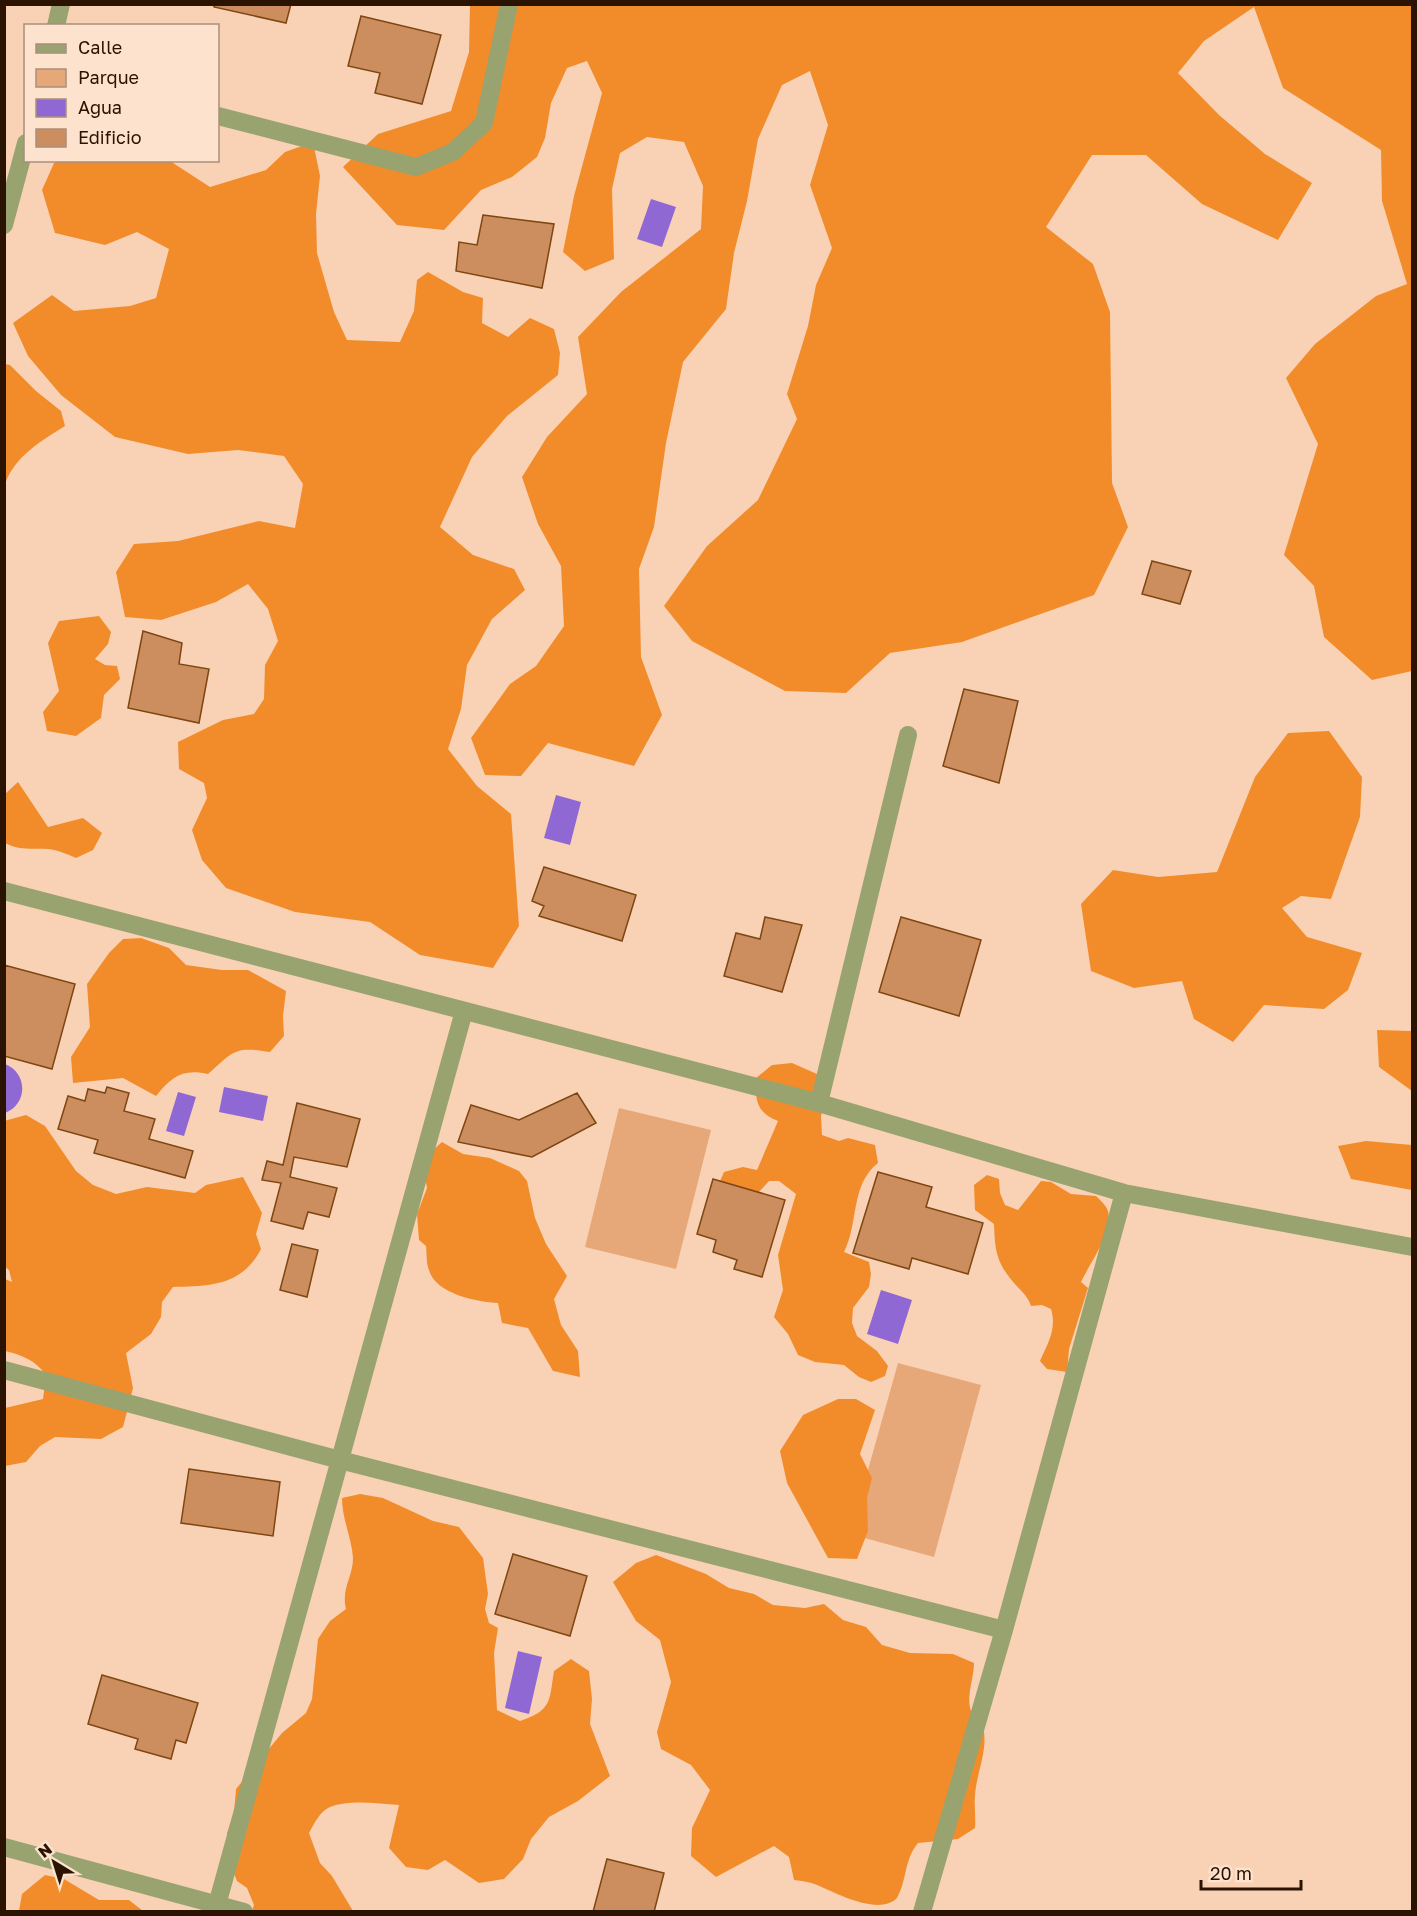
<svg xmlns="http://www.w3.org/2000/svg" width="1417" height="1916" viewBox="0 0 1417 1916" font-family="'Golos Text',sans-serif">
  <style>
    .green { fill: #e6a879 }
    .forest { fill: #f28c2b }
    .water { fill: #8f68d4 }
    .building { fill: #cc8e5e; stroke: #7e4612; stroke-width: 1.5 }
    .lines { fill: none; stroke-linecap: round; stroke-linejoin: round }
    .minor { stroke: #98a36f; stroke-width: 18 }
  </style>
  <rect width="100%" height="100%" fill="#f9d2b5"/>
  <!-- green -->
  <path class="green" d="M619 1108 711 1130 676 1269 585 1247Z
    M898 1363 981 1385 934 1557 850 1534Z"/>
  <!-- forest -->
  <path class="forest" d="M470 5H1412V671L1372 680 1324 637 1314 586 1284 555 1318 444 1286 378 1315 344 1376 296 1407 284 1382 201 1381 150 1283 88 1254 7 1204 41 1178 73 1219 115 1265 154 1312 183 1278 240 1202 204 1146 155H1092L1046 227 1093 264 1110 312 1112 483 1128 527 1094 595 962 642 890 653 846 693 785 691 692 641 664 606 707 546 758 500 797 419 787 394 808 326 816 285 832 248 810 185 828 125 810 71 782 85 758 139 747 201 734 253 726 309 683 362 666 443 654 527 639 569 641 657 662 715 634 766 548 743 521 776 485 775 471 738 510 684 536 666 564 626 561 566 538 524 522 477 547 437 587 394 578 337 621 292 701 229 703 186 684 142 647 137 620 153 612 189 614 259 585 271 563 252 574 196 602 93 587 61 567 68 551 103 545 138 537 157 512 177 481 190 444 230 397 225 343 167 378 134 451 111 469 52Z
    M313 142 320 176 316 214 317 253 334 312 347 340 400 342 414 311 417 280 428 272 463 292 483 298 482 323 508 337 530 318 554 329 560 353 558 375 507 416 472 457 440 527 473 555 514 569 525 590 492 619 467 665 461 709 448 749 477 786 511 814 519 926 493 968 420 955 370 922 295 912 226 888 202 860 192 830 207 798 204 783 179 769 178 742 223 720 254 714 264 699 265 665 278 641 268 609 248 584 216 602 161 620 125 617 116 572 134 544 178 541 259 521 295 528 303 484 284 456 238 450 188 454 115 437 61 395 28 356 13 323 52 295 74 311 130 306 156 298 169 249 137 232 105 245 55 233 42 190 54 163 61 160 170 161 210 187 266 170 285 152Z
    M5 364 10 365 36 391 61 411 65 426C41 441 15 456 5 484Z
    M99 616 111 632 108 644 95 659 105 665 117 666 120 679 104 695 101 718 76 736 47 731 43 712 59 691 48 643 59 621Z
    M1329 731 1362 777 1360 817 1331 899 1301 896 1282 908 1307 937 1362 953 1348 990 1324 1009 1264 1005 1233 1042 1194 1019 1182 981 1134 988 1091 971 1081 904 1113 870 1158 877 1217 872 1255 777 1288 733Z
    M18 782 48 827 83 818 102 833 93 850 76 858C67 854 58 850 48 849 31 848 21 851 5 843V794Z
    M141 938 169 948 186 965 222 970H248L286 991 283 1016 284 1036 270 1052C234 1046 234 1051 208 1074 183 1068 171 1077 156 1096L123 1078 73 1083 71 1057 90 1027 87 984 109 953 123 939Z
    M1377 1030 1412 1031V1091L1379 1067Z
    M792 1063 817 1074 827 1095 821 1116 822 1135 839 1141 848 1138 875 1145 878 1163C850 1185 859 1223 844 1252L869 1262 871 1274 869 1287 853 1308 852 1323 857 1336 877 1351 888 1366 885 1376 871 1382 859 1377 844 1365 815 1362 798 1355 788 1334 774 1317 783 1290 778 1255 796 1194 779 1181H769L747 1205 714 1195 724 1172 743 1167 757 1170 778 1121C756 1113 755 1099 756 1078L772 1065Z
    M26 1115 45 1126 76 1171 93 1185 116 1194 147 1187 195 1193 206 1185 243 1177 262 1213 256 1234 261 1249C242 1286 210 1286 173 1287L162 1302 161 1317 151 1334 126 1353 133 1388 123 1427 101 1439 55 1437 40 1446 26 1462 5 1466V1408L43 1399 46 1375C35 1360 22 1355 5 1351V1279L12 1282 9 1270 4 1266V1121Z
    M1366 1141 1412 1145V1190L1351 1179 1338 1146Z
    M442 1142 463 1154 490 1158 519 1171 527 1181 535 1218 546 1244 567 1276 554 1299 561 1325 578 1351 580 1377 553 1371 528 1328 502 1323 498 1303C478 1302 435 1294 429 1270 426 1263 427 1254 426 1246L419 1240 417 1214 427 1188 422 1160Z
    M987 1175 999 1179 1000 1193 1005 1205 1018 1210 1041 1181 1051 1182 1071 1194 1096 1196C1100 1200 1106 1205 1108 1211 1113 1233 1090 1263 1081 1282L1088 1288 1069 1349 1067 1372 1047 1369 1040 1361C1048 1343 1057 1329 1051 1309L1042 1305 1031 1306C1028 1296 1021 1291 1014 1283 996 1262 995 1250 994 1224L975 1210 974 1185Z
    M838 1399H856L875 1410 860 1454 872 1478 867 1498 868 1531 857 1559 828 1558 787 1483 780 1451 803 1415Z
    M360 1494 383 1498 433 1521 459 1527 483 1558 488 1594 485 1609 489 1623 498 1628 494 1653 497 1710 520 1721C552 1710 549 1702 554 1671L571 1659 589 1671 592 1699 590 1724 610 1776 578 1801 549 1817 531 1839 523 1859 504 1879 479 1883 445 1860 428 1870 406 1867 389 1848 399 1805C378 1804 351 1799 330 1807 320 1811 314 1824 309 1833L320 1863 332 1876 353 1911H252L254 1905 247 1888 237 1881 230 1864 227 1833 234 1813 236 1789 282 1733 306 1713 312 1699 318 1639 330 1621 346 1609C341 1588 353 1577 353 1558 352 1539 342 1519 342 1498Z
    M656 1555 706 1574 729 1588 754 1594 773 1605 805 1608 824 1604 843 1620 866 1627 882 1645 910 1653 953 1654 974 1663C974 1678 967 1693 970 1708 972 1717 983 1723 984 1732 987 1753 976 1775 975 1796 974 1807 976 1817 975 1828L958 1839 918 1843C904 1860 907 1880 897 1898 879 1916 838 1894 817 1885 810 1882 802 1881 794 1880L789 1857 774 1846 716 1877 691 1856 692 1828 710 1790 691 1765 661 1749 657 1732 671 1682 660 1640 636 1621 613 1582 636 1563Z
    M45 1875 64 1879 99 1900H129L143 1911H19L22 1894Z"/>
  <!-- water -->
  <path class="water" d="M651 199 676 207 662 247 637 239Z
    M556 795 581 802 570 845 544 838Z
    M5 1064C28 1073 28 1104 5 1113Z
    M224 1087 268 1096 263 1121 219 1112Z
    M178 1092 196 1097 184 1136 166 1131Z
    M881 1290 912 1300 898 1344 867 1334Z
    M518 1651 542 1657 529 1714 505 1708Z"/>
  <!-- building -->
  <path class="building" d="M214 4H291L286 23 214 7Z
    M361 16 441 35 422 104 375 93 380 73 348 66Z
    M483 215 554 224 542 288 456 271 459 242 477 245Z
    M1152 561 1191 571 1180 604 1142 594Z
    M143 631 182 643 179 664 209 669 199 723 128 708Z
    M964 689 1018 701 999 783 943 766Z
    M544 867 636 895 622 941 539 916 544 906 532 901Z
    M765 917 802 925 782 992 724 976 736 933 760 939Z
    M901 917 981 940 959 1016 879 992Z
    M4 965 75 984 52 1069 4 1056Z
    M107 1087 129 1093 124 1111 155 1119 149 1139 193 1151 185 1178 94 1153 98 1140 58 1129 68 1096 85 1101 88 1089 105 1093Z
    M577 1093 596 1123 532 1157 458 1142 471 1105 519 1120Z
    M297 1103 360 1119 347 1167 294 1157 290 1177 337 1188 329 1217 308 1212 303 1229 271 1221 281 1183 262 1180 267 1161 283 1165Z
    M878 1172 932 1187 926 1207 983 1223 968 1274 912 1258 909 1269 853 1253Z
    M713 1179 785 1200 762 1277 734 1269 737 1260 713 1252 716 1240 697 1234Z
    M292 1244 318 1250 307 1297 280 1290Z
    M189 1469 280 1482 273 1536 181 1523Z
    M513 1554 587 1576 570 1636 495 1614Z
    M102 1675 198 1703 186 1743 176 1740 171 1759 135 1749 138 1739 88 1724Z
    M607 1859 664 1873 654 1912H593Z"/>
  <g class="lines">
    <!-- minor -->
    <path class="minor" d="M56 26 61 4
      M218 116 416 167 453 152 484 123 509 4
      M4 225 26 143
      M4 891 819 1103 1124 1193 1412 1247
      M819 1103 908 735
      M4 1370 340 1460 1004 1630
      M4 1847 244 1912
      M215 1912 464 1011
      M922 1912 1004 1630 1124 1193"/>
  </g>
  <!-- border -->
  <rect width="1417" height="1916" fill="none" stroke="#2a1301" stroke-width="12"/>
  <!-- legend -->
  <rect x="24" y="24" width="195" height="138" fill="#fde2ce" stroke="#a98f7c" stroke-width="1.5"/>
  <rect x="36" y="44" width="30" height="9" fill="#98a36f" stroke="#a98f7c" stroke-width="1.5"/>
  <text x="78" y="54" font-size="18" fill="#2a1301">Calle</text>
  <rect x="36" y="69" width="30" height="18" fill="#e6a879" stroke="#a98f7c" stroke-width="1.5"/>
  <text x="78" y="84" font-size="18" fill="#2a1301">Parque</text>
  <rect x="36" y="99" width="30" height="18" fill="#8f68d4" stroke="#a98f7c" stroke-width="1.5"/>
  <text x="78" y="114" font-size="18" fill="#2a1301">Agua</text>
  <rect x="36" y="129" width="30" height="18" fill="#cc8e5e" stroke="#a98f7c" stroke-width="1.5"/>
  <text x="78" y="144" font-size="18" fill="#2a1301">Edificio</text>
  <!-- north arrow -->
  <g transform="translate(54 1862) rotate(322)" stroke="#fde2ce" stroke-width="4.5" paint-order="stroke">
  <path d="M0-4.5L10 22L0 15L-10 22Z" fill="#2a1301"/>
  <text y="-9" font-size="16" font-weight="bold" text-anchor="middle" fill="#2a1301">N</text>
  </g>
  <!-- scale -->
  <path d="M1201 1880v9h100v-9" fill="none" stroke="#2a1301" stroke-width="3"/>
  <text x="1210" y="1880" font-size="18" fill="#2a1301" stroke="#fde2ce" stroke-width="4.5" paint-order="stroke">20 m</text>
</svg>
